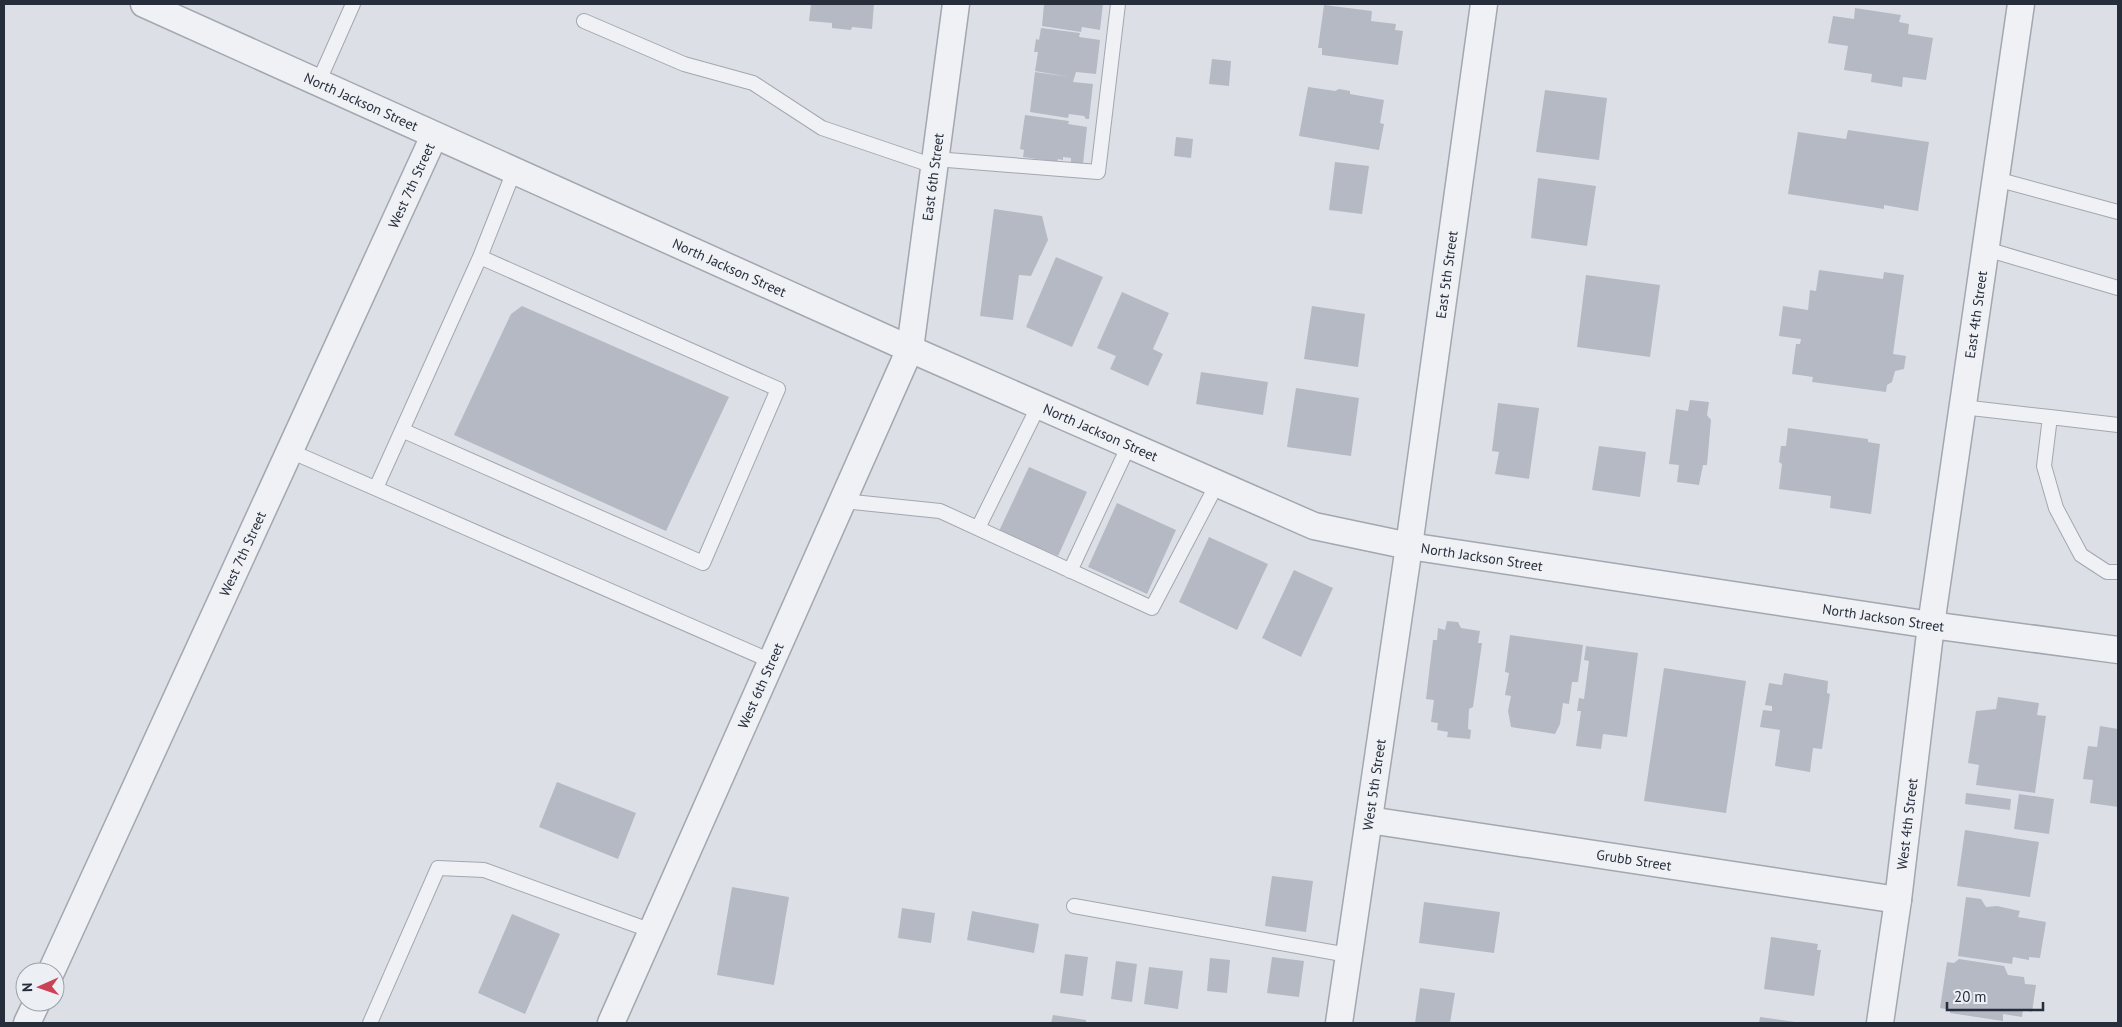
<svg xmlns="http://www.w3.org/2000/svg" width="2122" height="1027" viewBox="0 0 2122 1027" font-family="'PT Sans',sans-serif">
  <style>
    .building { fill: #b4b9c3 }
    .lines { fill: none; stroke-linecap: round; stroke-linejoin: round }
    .lane-casing { stroke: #a2a7b0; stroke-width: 16 }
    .street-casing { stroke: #a2a7b0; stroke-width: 29 }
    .lane { stroke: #eff1f5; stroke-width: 14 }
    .street { stroke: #eff1f5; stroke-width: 26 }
    .labels { text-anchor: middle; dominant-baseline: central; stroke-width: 4; stroke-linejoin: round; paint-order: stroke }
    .street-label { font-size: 14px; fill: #262e3c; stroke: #eceff4 }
  </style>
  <rect width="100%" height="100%" fill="#dce0e6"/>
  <!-- building -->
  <path class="building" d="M811 4H874L872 29 852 27 851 30 832 28V23L809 21Z
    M1044 4H1103L1100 30 1082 27 1081 32 1042 26Z
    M1324 5 1372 11 1371 21 1396 24 1395 30 1403 31 1398 65 1322 55V48H1318Z
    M1855 8 1901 15 1899 22 1909 24 1908 34 1933 38 1926 80 1903 77 1902 87 1871 82 1872 74 1844 70 1848 46 1828 43 1833 16 1854 19Z
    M1041 28 1080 33 1079 37 1100 40 1096 74 1076 72 1073 82 1093 84 1089 119H1086L1084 116 1069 114 1068 118 1030 112 1035 72 1070 77 1035 71 1038 52H1034L1036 39 1039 40Z
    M1212 59 1231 61 1229 86 1209 84Z
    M1308 87 1335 91 1339 89 1350 91V94L1384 100 1380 123 1384 124 1379 150 1299 136Z
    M1545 90 1607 98 1599 160 1536 152Z
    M1025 115 1069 121 1068 124 1087 127 1083 164 1071 162V158L1063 157V160L1058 159 1057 162 1023 157 1024 150 1020 149Z
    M1848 130 1929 142 1918 211 1884 205V209L1788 194 1798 132 1846 139Z
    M1176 137 1193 139 1191 158 1174 156Z
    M1335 162 1369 166 1362 214 1329 210Z
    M1538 178 1596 186 1587 246 1531 238Z
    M994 209 1042 216 1048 240 1031 276 1019 275 1013 320 980 316Z
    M1056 257 1103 277 1072 347 1026 327Z
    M1819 270 1883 279 1884 272 1904 275 1893 354 1906 356 1904 369 1895 371 1892 382 1887 385 1886 392 1812 382 1813 377 1792 374 1796 344H1800L1801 339 1779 336 1783 306 1808 310 1810 290 1816 291Z
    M1586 275 1660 285 1650 357 1577 347Z
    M1122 292 1169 313 1153 349 1163 354 1148 386 1110 369 1116 356 1097 348Z
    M522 306 729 397 666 531 454 435 511 314Z
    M1312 306 1365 314 1358 367 1304 359Z
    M1201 372 1268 382 1263 415 1196 404Z
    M1296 388 1359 398 1351 456 1287 447Z
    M1690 400 1709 402 1707 415 1711 420 1707 465H1703L1699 485 1677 482 1679 465 1669 464 1676 409 1688 411Z
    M1498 403 1539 408 1529 479 1495 474 1499 452 1492 451Z
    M1788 428 1868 439V442L1880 444 1871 514 1830 508 1831 496 1779 489 1782 464 1779 462 1781 446H1786Z
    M1599 446 1646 452 1640 497 1592 490Z
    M1029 467 1087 492 1058 556 999 531Z
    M1117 503 1176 530 1147 594 1088 567Z
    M1209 537 1268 564 1237 630 1179 602Z
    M1294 570 1333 588 1301 657 1262 638Z
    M1447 621 1458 622 1461 628 1480 631 1478 643H1482L1473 707 1469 709 1468 729 1471 730 1470 739 1447 737 1448 732 1437 730 1438 723 1431 722 1434 700 1426 699 1433 640H1437L1438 628 1445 630Z
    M1510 635 1583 645 1578 682H1572L1569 704 1563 703 1560 724 1555 734 1511 727 1508 711 1511 696 1505 695 1509 673 1505 672Z
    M1586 646 1638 653 1627 737 1603 734 1601 749 1576 746 1581 711H1577L1579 698 1584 699 1589 661 1584 660Z
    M1664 668 1746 681 1726 813 1644 801Z
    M1784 673 1828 681 1827 693 1830 694 1822 749 1813 748 1810 772 1775 766 1780 730 1760 727 1763 710 1772 711V706L1765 705 1769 683 1782 685Z
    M1998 697 2039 703 2037 715 2046 716 2035 793 1976 785 1979 765 1968 763 1976 711 1996 709Z
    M2100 726 2118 729V807L2090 803 2093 780 2083 779 2088 746 2097 747Z
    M557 782 636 813 618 859 539 827Z
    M1966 793 2011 799 2010 810 1965 804Z
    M2019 794 2054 799 2049 834 2014 829Z
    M1965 830 2039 842 2030 897 1957 886Z
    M1272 876 1313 881 1306 932 1265 926Z
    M732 887 789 897 774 985 717 975Z
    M1966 897 1981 899 1986 907 1997 906 2020 911 2018 917 2046 922 2040 958 2029 957V960L2013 957 2012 964 1958 956Z
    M1424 902 1500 912 1494 953 1419 943Z
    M902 908 935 913 931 943 898 938Z
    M972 911 1039 924 1034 953 967 940Z
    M512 914 560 934 525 1014 478 993Z
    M1771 937 1818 944 1817 950H1821L1814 996 1764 989Z
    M1065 954 1088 957 1083 996 1060 993Z
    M1272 957 1304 961 1299 997 1267 993Z
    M1210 958 1230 960 1227 993 1207 991Z
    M1959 959 2004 966 2008 975 2024 977 2025 984 2036 985 2032 1012 2023 1010 2022 1017 2003 1014V1021L1950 1013V1010L1940 1008 1947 962 1954 963Z
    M1116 961 1137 964 1132 1002 1111 999Z
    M1149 967 1183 971 1178 1009 1144 1004Z
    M1420 988 1455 993 1450 1023H1415Z
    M1053 1015 1086 1020V1023H1051Z
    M1760 1017 1795 1022 1794 1023H1759Z"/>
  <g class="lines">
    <!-- lane casing -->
    <g class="lane-casing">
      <path id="lane" d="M584 21 684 64 753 83 822 128 934 166
        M318 83 353 4
        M935 159 1098 172 1118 4
        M1996 179 2118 212
        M1986 249 2118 288
        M480 257 514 171
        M1962 407 2050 417
        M2118 425 2050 417 2044 466 2056 508 2081 555 2107 572H2118
        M290 451 771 661
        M376 488 480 257 778 389 703 563 404 431
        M843 501 940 511 1152 608 1217 484
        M978 528 1039 405
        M1070 571 1129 445
        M1074 906 1348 955
        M370 1023 438 868 484 870 652 931"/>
    </g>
    <!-- street casing -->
    <g class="street-casing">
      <g id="street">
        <path id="s1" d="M144 4 910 349 1314 526 1409 546 1931 625 2118 650"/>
        <path id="s2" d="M1369 820 1898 900"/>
        <path id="s3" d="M51 972 434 136"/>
        <path d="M27 1023 37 1002"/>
        <path id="s4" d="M611 1023 910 349 956 4"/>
        <path id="s5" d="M1339 1023 1409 546 1484 4"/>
        <path id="s6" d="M1880 1023 1898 900 1931 625 2021 4"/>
      </g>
    </g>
    <!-- lane -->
    <use href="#lane" class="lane"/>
    <!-- street -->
    <use href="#street" class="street"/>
  </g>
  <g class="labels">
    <!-- street labels -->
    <g class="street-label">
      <text stroke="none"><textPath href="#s1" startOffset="238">North Jackson Street</textPath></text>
      <text stroke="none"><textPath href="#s4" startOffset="911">East 6th Street</textPath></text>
      <text stroke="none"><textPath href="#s3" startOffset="865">West 7th Street</textPath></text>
      <text stroke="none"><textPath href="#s1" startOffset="642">North Jackson Street</textPath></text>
      <text stroke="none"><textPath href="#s5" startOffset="756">East 5th Street</textPath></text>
      <text stroke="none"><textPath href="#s6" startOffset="715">East 4th Street</textPath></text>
      <text stroke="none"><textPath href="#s1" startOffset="1048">North Jackson Street</textPath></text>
      <text stroke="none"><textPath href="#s3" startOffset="460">West 7th Street</textPath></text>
      <text stroke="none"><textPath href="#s1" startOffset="1452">North Jackson Street</textPath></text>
      <text stroke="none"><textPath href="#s1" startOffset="1858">North Jackson Street</textPath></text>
      <text stroke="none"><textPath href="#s4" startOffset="369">West 6th Street</textPath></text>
      <text stroke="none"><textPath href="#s5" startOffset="241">West 5th Street</textPath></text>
      <text stroke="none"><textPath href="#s6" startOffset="201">West 4th Street</textPath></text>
      <text stroke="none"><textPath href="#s2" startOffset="268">Grubb Street</textPath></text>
    </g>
  </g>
  <!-- border -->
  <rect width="2122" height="1027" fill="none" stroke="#262e3c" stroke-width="10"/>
  <!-- north arrow -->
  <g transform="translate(40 987) rotate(268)"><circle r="24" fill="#eceff4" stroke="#9da2aa"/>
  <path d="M0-4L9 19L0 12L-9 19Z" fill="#ca4256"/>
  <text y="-8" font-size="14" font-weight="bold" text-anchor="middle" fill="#262e3c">N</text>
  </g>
  <!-- scale -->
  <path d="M1947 1002v8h96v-8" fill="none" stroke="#262e3c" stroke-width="2.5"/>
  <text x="1954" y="1002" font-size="15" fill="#262e3c" stroke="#eceff4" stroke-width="4" paint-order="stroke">20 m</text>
</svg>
